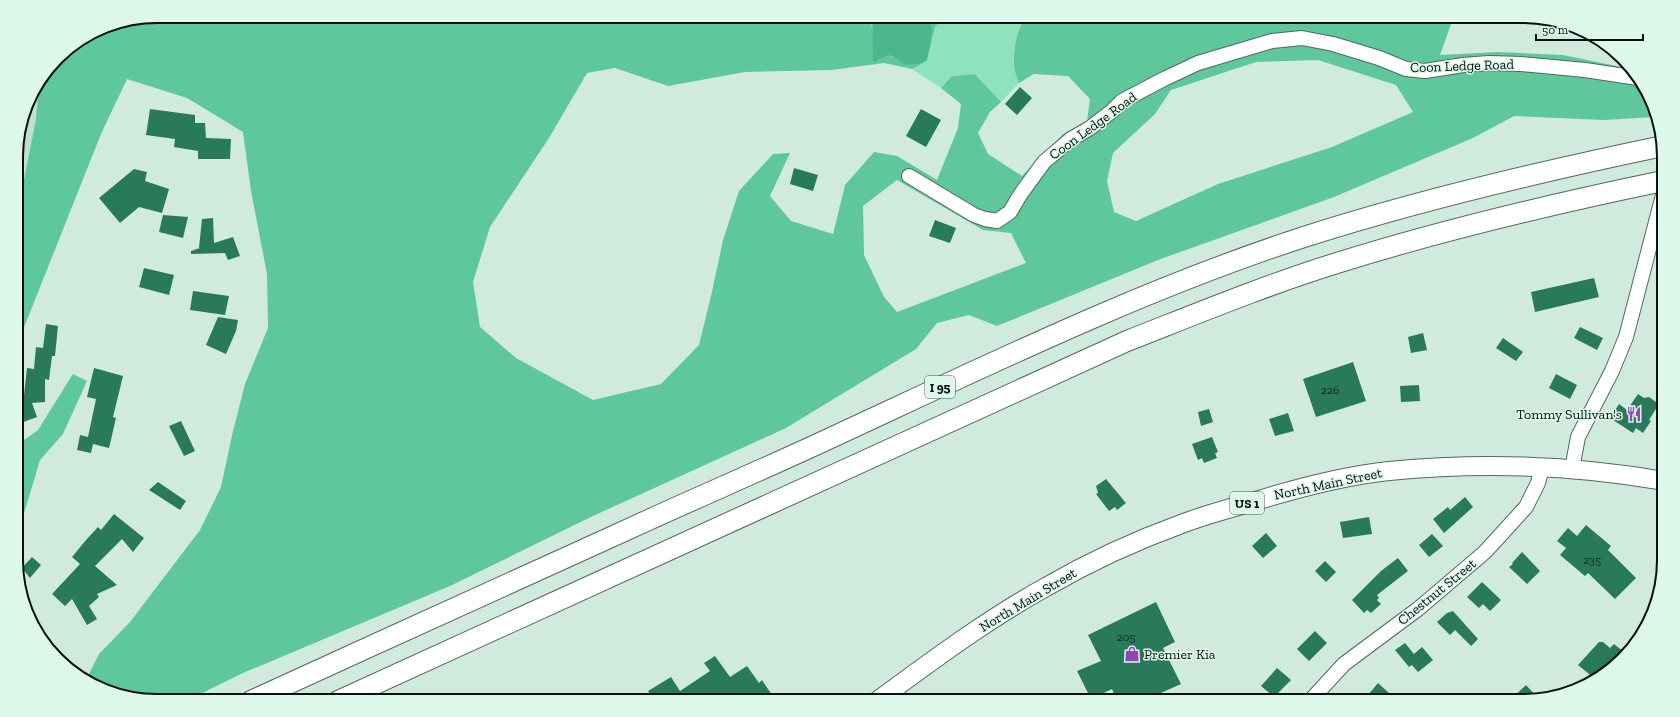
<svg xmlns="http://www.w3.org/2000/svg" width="1680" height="717" viewBox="0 0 1680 717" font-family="'Zilla Slab',serif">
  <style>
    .built { fill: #bfe0d0 }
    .green { fill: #8ee3bd }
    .forest { fill: #5fc79c; fill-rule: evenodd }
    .water { fill: #4cb68c }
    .building { fill: #297a5b }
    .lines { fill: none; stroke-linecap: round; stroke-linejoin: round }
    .minor-casing { stroke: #52685e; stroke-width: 16 }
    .major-casing { stroke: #52685e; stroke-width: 20 }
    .highway-casing { stroke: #52685e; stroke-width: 22 }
    .minor { stroke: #fff; stroke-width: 14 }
    .major { stroke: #fff; stroke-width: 18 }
    .highway { stroke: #fff; stroke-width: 20 }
    .labels { text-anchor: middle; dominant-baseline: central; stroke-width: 3; stroke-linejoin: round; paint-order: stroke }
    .number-label { font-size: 12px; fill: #102b20 }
    .shield { fill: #def7eb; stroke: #485650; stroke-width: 1 }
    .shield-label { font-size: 13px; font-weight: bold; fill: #08110d }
    .street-label { font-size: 14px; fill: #08110d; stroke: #def7eb }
    .poi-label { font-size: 14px; fill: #08110d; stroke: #def7eb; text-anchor: end }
    .rim { fill: none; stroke: #08110d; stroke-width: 2 }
  </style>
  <rect width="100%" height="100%" fill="#d1eade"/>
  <!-- built -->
  <path class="built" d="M39 84 36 119 16 220V148L30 95Z"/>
  <!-- green -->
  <path class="green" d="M961 16H1025C1015 35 1009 64 1019 83L1001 102 975 74 952 76 941 88 912 69 927 61 935 27 944 19 957 21Z"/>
  <!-- forest -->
  <path class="forest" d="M157 16H872L871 20 876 62C889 53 891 55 903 63L930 19 926 16H961L957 21 943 19 935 27 927 61 912 69 884 63 832 70 745 72 668 86 615 68 587 73 549 138 490 227 473 282 480 327 516 358 593 400 661 384 699 345 712 292 723 240 739 191 773 154 790 153 770 196 791 221 833 234 845 185 874 152 897 156 937 180 958 128 961 104 941 88 952 76 975 74 1001 102 990 112 978 133 988 154 1022 176 1063 134 1087 121 1090 99 1068 76 1034 74 1019 83C1009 64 1015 35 1025 16H1454L1440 55 1498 52 1563 55 1631 69 1635 71 1654 117 1604 120 1514 116 1473 138 1334 197 1158 260 997 326 969 315 937 323 916 349 786 428 593 516 450 586 243 673 186 701H157L103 690 87 678 99 654 130 622 200 530 221 487 233 431 245 384 268 328 267 274 251 191 243 132 187 98 127 79 101 134 17 345 16 220 36 119 39 84 64 51 103 27ZM1318 60 1396 85 1413 112 1332 147 1218 184 1136 221 1114 212 1107 181 1113 153 1155 114 1171 90 1256 62ZM897 180 983 230 1011 233 1026 263 897 312 884 297 864 255 863 206Z
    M73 374 87 381 63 434 40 460 20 527 17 558V445L38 430Z"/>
  <!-- water -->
  <path class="water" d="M872 16H926L930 19 932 33 927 59 922 63 906 65C892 58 893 50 876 62L873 61Z"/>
  <!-- building -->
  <path class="building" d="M1020 87 1032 98 1017 115 1005 104Z
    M150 109 195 115V123H205L206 138 231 139 230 159H198V151L174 147 175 139 146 135Z
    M921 109 941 120 926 147 906 136Z
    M794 168 818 175 813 191 790 184Z
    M134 169 147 172 145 181 169 189 162 213 139 207 120 223 99 198Z
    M163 215 188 217 183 238 159 232Z
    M213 218 214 243 233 237 240 256 228 260 225 253 191 254V251L200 248H199L202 219Z
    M935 220 956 228 950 243 929 236Z
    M144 268 174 275 169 295 139 287Z
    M1594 278 1599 297 1535 312 1531 292Z
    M193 291 229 296 225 315 190 310Z
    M218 317 238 320 236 331 226 354 206 345Z
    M46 324 58 326 55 356H52L49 380 45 379V402L32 403 37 417 18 424 17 395H24L27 368 34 369 36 347 43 348Z
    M1580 327 1603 338 1597 350 1574 338Z
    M1423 333 1427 350 1411 353 1408 337Z
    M1503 338 1523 352 1516 361 1496 348Z
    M1353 362 1366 401 1316 417 1303 379Z
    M94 368 123 376 113 417 116 418 109 448 93 444 91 453 77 450 80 435 88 437 96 399 87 397Z
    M1556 374 1577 385 1570 399 1549 388Z
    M1419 385 1420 401 1401 402 1400 386Z
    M1638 394 1644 398 1649 397 1659 404 1649 420 1651 421 1643 433 1636 428 1633 433 1610 418 1619 404 1627 410Z
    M1209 409 1213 422 1201 426 1198 412Z
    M1288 413 1294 431 1275 436 1269 419Z
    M181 421 195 451 184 456 169 426Z
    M1212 437 1218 452 1215 453 1217 458 1204 463 1202 458 1198 460 1192 444Z
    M1106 479 1126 503 1117 510 1115 507 1109 511 1096 494 1098 493 1096 486Z
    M158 482 186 501 180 510 149 490Z
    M1465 497 1473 507 1444 533 1433 519 1448 507 1450 510Z
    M114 514 144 538 133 552 122 539 95 566 117 585 97 594 99 597 89 606 97 619 87 625 72 599 65 606 52 594 80 564 72 557 86 540 98 527 101 530Z
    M1369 517 1372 534 1343 538 1340 522Z
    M1586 525 1611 546 1608 550 1636 578 1615 599 1588 573 1585 576 1560 555 1566 548 1557 541 1568 528 1577 536Z
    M1266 533 1277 546 1263 558 1252 546Z
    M1432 534 1443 546 1429 557 1419 545Z
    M1522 552 1540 571 1527 584 1509 567 1513 564 1512 563Z
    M32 557 41 565 30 578 22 568Z
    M1398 558 1408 571 1377 595 1379 598 1377 600 1381 604 1371 613 1367 610 1364 613 1352 600 1381 571Z
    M1325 561 1336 572 1326 582 1315 571Z
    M1482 582 1501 600 1490 611 1483 604 1479 608 1467 597Z
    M1156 602 1175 642 1163 648 1181 684 1143 701H1117L1112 689 1091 699 1077 671 1101 661 1088 635Z
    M1453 611 1478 639 1471 646 1455 630 1450 635 1437 622 1447 613Z
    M1315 631 1327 643 1309 661 1297 649Z
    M1599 642H1603L1610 648 1614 644 1624 652 1609 672 1595 679 1578 665Z
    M1405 643 1414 654 1422 647 1433 660 1418 672 1412 665 1409 667 1395 650Z
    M715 656 730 677 747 666 759 683 762 680 776 701H654L648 691 671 677 680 691 710 671 704 663Z
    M1277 668 1291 680 1274 697 1261 686Z
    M1378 683 1390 694 1385 701H1363Z
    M1526 685 1539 699 1509 701Z"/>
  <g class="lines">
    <!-- minor casing -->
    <g class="minor-casing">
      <path id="minor" d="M909 176 974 215 985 219 997 221 1010 212 1020 195 1044 162 1071 139 1090 128 1112 111 1122 101 1164 79 1198 63 1272 41 1302 38 1333 44 1379 58 1406 69 1425 71 1463 65 1489 63 1521 64 1585 70 1638 78
        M1572 469 1578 437 1612 371 1626 337 1663 195
        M1310 701 1344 664 1418 609 1485 552 1526 507 1538 483 1542 467"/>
    </g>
    <!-- major casing -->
    <g class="major-casing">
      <path id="major" d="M877 701C932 661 986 620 1046 587 1089 562 1137 540 1184 523 1205 515 1227 509 1249 503 1294 489 1341 476 1389 471 1481 462 1573 465 1664 481"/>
    </g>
    <!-- highway casing -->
    <g class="highway-casing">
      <path id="highway" d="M251 701C374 645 497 588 620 533 687 502 755 473 822 442 982 368 1140 290 1307 236 1423 199 1543 171 1663 146
        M338 701 1127 341C1196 314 1266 285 1337 263 1445 229 1552 204 1663 181"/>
    </g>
    <!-- minor -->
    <use href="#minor" class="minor"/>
    <!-- major -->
    <use href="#major" class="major"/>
    <!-- highway -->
    <use href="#highway" class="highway"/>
  </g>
  <!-- icons -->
  <defs>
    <g id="restaurant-bare" transform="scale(1.2)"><path d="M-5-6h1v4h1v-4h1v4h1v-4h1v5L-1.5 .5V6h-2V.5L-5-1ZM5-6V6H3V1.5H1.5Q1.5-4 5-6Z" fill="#9445b5" stroke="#def7eb" stroke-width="2.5" paint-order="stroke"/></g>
    <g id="shop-bare" transform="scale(1.2)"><path d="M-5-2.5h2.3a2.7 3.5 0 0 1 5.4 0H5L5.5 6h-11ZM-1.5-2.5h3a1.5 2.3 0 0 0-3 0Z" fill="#9445b5" stroke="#def7eb" stroke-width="2.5" paint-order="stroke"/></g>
  </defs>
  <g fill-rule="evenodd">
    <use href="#restaurant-bare" x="1634" y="414"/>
    <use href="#shop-bare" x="1132" y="654"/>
  </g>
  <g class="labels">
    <!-- number labels -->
    <g class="number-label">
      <text x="1330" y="390">226</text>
      <text x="1592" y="560">235</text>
      <text x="1126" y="637">205</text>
    </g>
    <!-- shield labels -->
    <g class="shield">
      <rect x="925" y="376" width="30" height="22" rx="3"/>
      <rect x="1230" y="492" width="34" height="22" rx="3"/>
    </g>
    <g class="shield-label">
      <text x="940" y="387">I 95</text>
      <text x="1247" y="503">US 1</text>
    </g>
    <!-- street labels -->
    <g class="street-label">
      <text transform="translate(1462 66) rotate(-2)">Coon Ledge Road</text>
      <text transform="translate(1093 126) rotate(-36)">Coon Ledge Road</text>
      <text transform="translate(1328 484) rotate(-12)">North Main Street</text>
      <text transform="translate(1437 592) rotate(-39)">Chestnut Street</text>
      <text transform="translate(1028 600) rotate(-31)">North Main Street</text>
    </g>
    <!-- poi labels -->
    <g class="poi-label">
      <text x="1622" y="414">Tommy Sullivan's</text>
      <text x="1144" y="654" text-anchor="start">Premier Kia</text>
    </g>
  </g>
  <!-- crop -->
  <path d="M0 0H1680V717H0ZM157 23H1523A134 134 0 0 1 1657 157V560A134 134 0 0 1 1523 694H157A134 134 0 0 1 23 560V157A134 134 0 0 1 157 23Z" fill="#def7eb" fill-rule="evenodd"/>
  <path class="rim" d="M157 23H1523A134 134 0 0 1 1657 157V560A134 134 0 0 1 1523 694H157A134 134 0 0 1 23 560V157A134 134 0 0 1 157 23Z"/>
  <!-- scale -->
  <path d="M1536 34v6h107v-6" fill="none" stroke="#08110d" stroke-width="2"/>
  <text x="1542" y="34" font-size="12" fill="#08110d" stroke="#def7eb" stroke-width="3" paint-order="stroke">50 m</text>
</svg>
